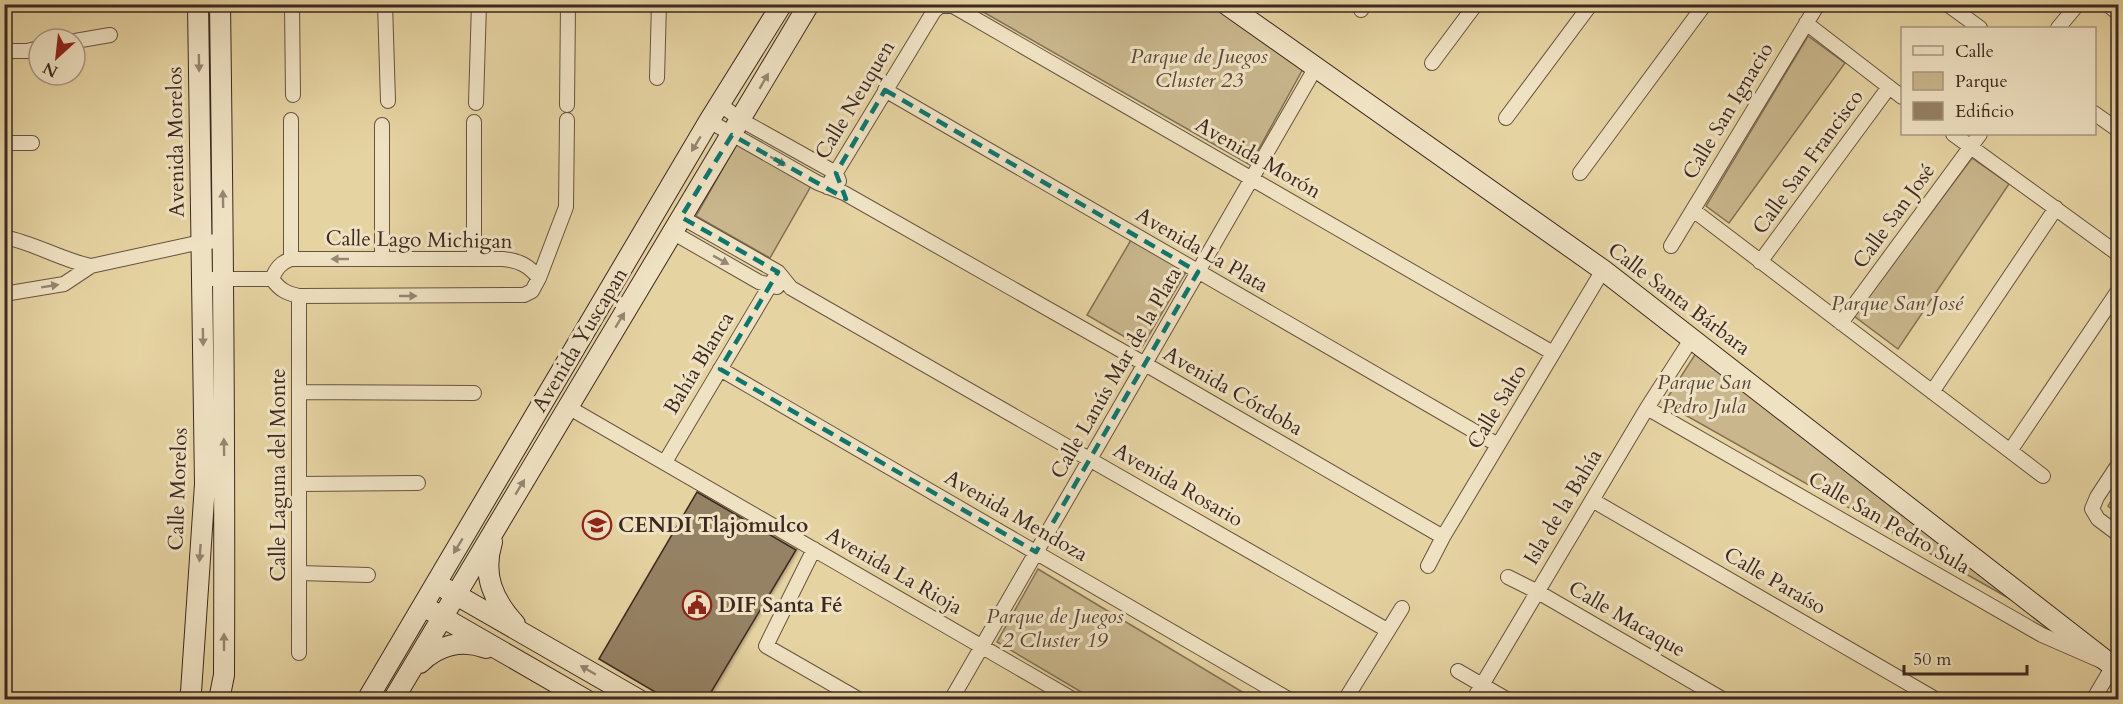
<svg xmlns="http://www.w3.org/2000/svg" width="2123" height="704" viewBox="0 0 2123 704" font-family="Cardo,serif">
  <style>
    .green { fill: #c9b68c; stroke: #837056; stroke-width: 1.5 }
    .building { fill: #958164; stroke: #3d2920; stroke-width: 1.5; filter: url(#shadow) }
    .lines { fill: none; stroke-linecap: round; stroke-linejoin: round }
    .street-casing { stroke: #675440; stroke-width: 16 }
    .secondary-casing { stroke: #3d2920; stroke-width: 22 }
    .street { stroke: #efe2c3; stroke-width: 14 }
    .secondary { stroke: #efe2c3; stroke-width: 20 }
    .oneway { fill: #968672 }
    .marked { fill: none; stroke: #0f766e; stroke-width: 4.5; stroke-dasharray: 12 8; stroke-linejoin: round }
    .labels { text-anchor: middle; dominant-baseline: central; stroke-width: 6; stroke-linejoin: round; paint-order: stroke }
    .park-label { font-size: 21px; font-style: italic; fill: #594536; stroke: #efe2c3 }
    .street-label { font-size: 21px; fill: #3d2920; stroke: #efe2c3 }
    .poi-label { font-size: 21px; font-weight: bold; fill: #3d2920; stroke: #efe2c3; text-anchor: start }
  </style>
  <defs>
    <filter id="shadow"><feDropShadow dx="5.5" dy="-5.5" stdDeviation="1.5" flood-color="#0004"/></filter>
  </defs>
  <rect width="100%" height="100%" fill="#e6d3a2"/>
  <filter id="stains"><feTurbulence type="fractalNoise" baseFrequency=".00333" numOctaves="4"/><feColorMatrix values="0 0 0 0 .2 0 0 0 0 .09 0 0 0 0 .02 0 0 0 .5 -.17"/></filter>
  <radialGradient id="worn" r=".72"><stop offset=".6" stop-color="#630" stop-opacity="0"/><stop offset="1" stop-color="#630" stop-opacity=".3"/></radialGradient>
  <!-- green -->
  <path class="green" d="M971 5H1211L1304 67 1250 165Z
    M1808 36 1845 63 1729 223 1706 206Z
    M737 144 811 186 770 258 696 216Z
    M1972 158 2009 184 1898 349 1854 316Z
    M1131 240 1186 272 1142 347 1087 315Z
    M1696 353 2012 600 1664 403Z
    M2118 489V515L2108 506Z
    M1038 569 1254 699H1093L997 642Z"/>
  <!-- building -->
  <path class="building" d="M697 492 796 550 707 699H667L599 659Z"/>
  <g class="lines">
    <!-- street casing -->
    <g class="street-casing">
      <path id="street" d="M292 4 293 95
        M385 4 388 101
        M1947 4 1980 28
        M2107 4 2118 13
        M1361 10 1365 4
        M1806 23 1902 97
        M2058 28 2078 4
        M75 41 110 35
        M4 51H27L39 48
        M1432 63 1476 4
        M657 78 659 4
        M885 90 1498 445
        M476 103 479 4
        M567 105 568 4
        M721 105 741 120 836 173 839 181
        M2094 113 2118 130
        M1506 118 1591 4
        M709 121 818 183 844 193 1145 364 1443 537
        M382 125V259
        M1953 134 2118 254
        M4 143H32
        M1580 173 1705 4
        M827 187 934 11 940 6H953L1553 353
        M1693 210 2043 476
        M681 217 778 272 791 288 1387 630
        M672 232 759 282 777 287
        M4 237C35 243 61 260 91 266
        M1671 246 1818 4
        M291 259V120
        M474 259V122
        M1760 262 1889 87
        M202 279H272
        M272 279C280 290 286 293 299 296L524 295 532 291 539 278 566 207 567 120
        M272 279C276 269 280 263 291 259H503C520 261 528 265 539 278
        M4 294 64 284 91 266 201 242 224 241
        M1841 323 1980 134
        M720 369 1290 700
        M299 392 474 393
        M1932 392 2056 208
        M568 407 1074 700
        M1647 408 2042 635 2113 666 2093 700
        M2010 451 2118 291
        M665 462 778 272
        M2118 465 2097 497 2092 509 2098 519 2118 534
        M299 484 418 483
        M1592 500 1937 700
        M814 549 766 646 860 700
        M1428 566 1443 537 1603 270
        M299 573 368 575
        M1508 577 1538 592 1724 700
        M299 653V296
        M1458 671 1508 700
        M951 700 1316 67
        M1345 700 1402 608
        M1473 700 1647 408 1692 338"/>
    </g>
    <!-- secondary casing -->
    <g class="secondary-casing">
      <path id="secondary" d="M1226 4 1603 270 2118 670
        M492 542C482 575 493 600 515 624
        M446 589 639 700
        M430 610 586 700
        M420 663C438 645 462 639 486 648
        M188 700 191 692 205 484 198 4
        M219 700 224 675C225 452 223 228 220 4
        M367 700 709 121 782 4
        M393 700 809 4"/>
    </g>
    <!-- street -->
    <use href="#street" class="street"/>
    <!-- secondary -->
    <use href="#secondary" class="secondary"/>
  </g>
  <!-- one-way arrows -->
  <defs><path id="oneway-solid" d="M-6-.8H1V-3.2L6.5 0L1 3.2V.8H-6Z" transform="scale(1.5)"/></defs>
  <g class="oneway">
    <use href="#oneway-solid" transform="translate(199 63) rotate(89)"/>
    <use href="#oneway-solid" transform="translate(764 81) rotate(-60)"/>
    <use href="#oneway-solid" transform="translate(696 144) rotate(121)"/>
    <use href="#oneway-solid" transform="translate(778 161) rotate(29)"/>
    <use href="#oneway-solid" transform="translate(223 199) rotate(-91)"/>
    <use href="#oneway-solid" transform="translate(340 259) rotate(180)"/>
    <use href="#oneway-solid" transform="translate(721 260) rotate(29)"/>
    <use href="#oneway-solid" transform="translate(50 286) rotate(-9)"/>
    <use href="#oneway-solid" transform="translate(408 296)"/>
    <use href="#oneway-solid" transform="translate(620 320) rotate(-59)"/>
    <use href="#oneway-solid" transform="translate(203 337) rotate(89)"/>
    <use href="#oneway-solid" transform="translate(224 447) rotate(-91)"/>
    <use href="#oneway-solid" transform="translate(520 487) rotate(-59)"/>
    <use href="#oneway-solid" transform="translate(458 546) rotate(121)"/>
    <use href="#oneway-solid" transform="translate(200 553) rotate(94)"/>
    <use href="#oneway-solid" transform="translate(224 642) rotate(-90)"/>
    <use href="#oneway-solid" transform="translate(588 670) rotate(-150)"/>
  </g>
  <!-- marked area -->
  <path class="marked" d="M885 90 1198 272 1036 552 720 369 778 272 681 217 732 135 846 199 836 173Z"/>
  <!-- icons -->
  <defs>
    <g id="school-ring" transform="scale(1.5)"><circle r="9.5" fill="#efe2c3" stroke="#8f2418" stroke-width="1.5"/><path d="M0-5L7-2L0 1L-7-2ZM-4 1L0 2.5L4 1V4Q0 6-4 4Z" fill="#8f2418"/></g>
    <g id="civic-ring" transform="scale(1.5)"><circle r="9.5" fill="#efe2c3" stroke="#8f2418" stroke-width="1.5"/><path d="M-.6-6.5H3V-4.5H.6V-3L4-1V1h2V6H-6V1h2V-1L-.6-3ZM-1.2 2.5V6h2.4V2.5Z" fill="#8f2418"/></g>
  </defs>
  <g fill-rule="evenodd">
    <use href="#school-ring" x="597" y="525"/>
    <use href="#civic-ring" x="697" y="605"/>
  </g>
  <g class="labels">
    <!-- park labels -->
    <g class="park-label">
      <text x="1199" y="56">Parque de Juegos<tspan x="1199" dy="24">Cluster 23</tspan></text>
      <text x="1897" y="303">Parque San José</text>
      <text x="1704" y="382">Parque San<tspan x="1704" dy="24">Pedro Jula</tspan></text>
      <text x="1055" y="616">Parque de Juegos<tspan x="1055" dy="24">2 Cluster 19</tspan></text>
    </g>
    <!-- street labels -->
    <g class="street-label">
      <text transform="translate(855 100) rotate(-59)">Calle Neuquen</text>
      <text transform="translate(1728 111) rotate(-59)">Calle San Ignacio</text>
      <text transform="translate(176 142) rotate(-91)">Avenida Morelos</text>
      <text transform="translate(1258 158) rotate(30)">Avenida Morón</text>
      <text transform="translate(1808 162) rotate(-54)">Calle San Francisco</text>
      <text transform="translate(1894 216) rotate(-54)">Calle San José</text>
      <text transform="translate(419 240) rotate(1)">Calle Lago Michigan</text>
      <text transform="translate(1202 250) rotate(30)">Avenida La Plata</text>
      <text transform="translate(1679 299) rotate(37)">Calle Santa Bárbara</text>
      <text transform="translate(580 340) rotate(-59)">Avenida Yuscapan</text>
      <text transform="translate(699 363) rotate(-59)">Bahía Blanca</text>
      <text transform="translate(1116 373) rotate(-60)">Calle Lanús Mar de la Plata</text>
      <text transform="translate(1233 391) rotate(30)">Avenida Córdoba</text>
      <text transform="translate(1497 407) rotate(-59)">Calle Salto</text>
      <text transform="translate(278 475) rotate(-90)">Calle Laguna del Monte</text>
      <text transform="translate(1178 485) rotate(30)">Avenida Rosario</text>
      <text transform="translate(178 489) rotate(-88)">Calle Morelos</text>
      <text transform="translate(1563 507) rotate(-59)">Isla de la Bahía</text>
      <text transform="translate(1016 516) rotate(30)">Avenida Mendoza</text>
      <text transform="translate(1889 523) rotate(30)">Calle San Pedro Sula</text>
      <text transform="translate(894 571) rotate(30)">Avenida La Rioja</text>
      <text transform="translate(1775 581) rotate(30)">Calle Paraíso</text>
      <text transform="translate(1627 619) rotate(30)">Calle Macaque</text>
    </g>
    <!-- poi labels -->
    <g class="poi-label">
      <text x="618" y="525">CENDI Tlajomulco</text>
      <text x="718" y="605">DIF Santa Fé</text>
    </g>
  </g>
  <!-- margin -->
  <rect width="2123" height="704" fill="none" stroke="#e6d3a2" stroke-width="24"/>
  <rect x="6" y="6" width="2111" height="692" fill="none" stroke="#3d2920" stroke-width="3"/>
  <rect x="12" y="12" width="2099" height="680" fill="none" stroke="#3d2920" stroke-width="1.5"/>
  <!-- legend -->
  <rect x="1901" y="27" width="195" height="108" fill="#efe2c3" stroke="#a89882" stroke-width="1.5"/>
  <rect x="1913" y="46" width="30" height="9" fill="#efe2c3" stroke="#a89882" stroke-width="1.5"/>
  <text x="1955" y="57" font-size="18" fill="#3d2920">Calle</text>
  <rect x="1913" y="72" width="30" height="18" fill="#c9b68c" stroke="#a89882" stroke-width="1.5"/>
  <text x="1955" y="87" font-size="18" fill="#3d2920">Parque</text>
  <rect x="1913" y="102" width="30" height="18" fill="#958164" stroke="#a89882" stroke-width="1.5"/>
  <text x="1955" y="117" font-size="18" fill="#3d2920">Edificio</text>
  <!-- north arrow -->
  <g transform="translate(57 57) rotate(207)"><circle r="28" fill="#efe2c3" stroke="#a89882" stroke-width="1.5"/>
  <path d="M0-4.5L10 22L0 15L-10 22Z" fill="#8f2418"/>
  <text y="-9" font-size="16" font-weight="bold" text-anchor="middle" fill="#3d2920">N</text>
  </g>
  <!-- scale -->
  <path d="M1904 665v9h123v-9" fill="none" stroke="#3d2920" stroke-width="3"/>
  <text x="1913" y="665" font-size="18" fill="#3d2920" stroke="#efe2c3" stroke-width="4.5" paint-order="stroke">50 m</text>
  <rect width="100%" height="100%" filter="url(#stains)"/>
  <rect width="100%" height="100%" fill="url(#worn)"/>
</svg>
